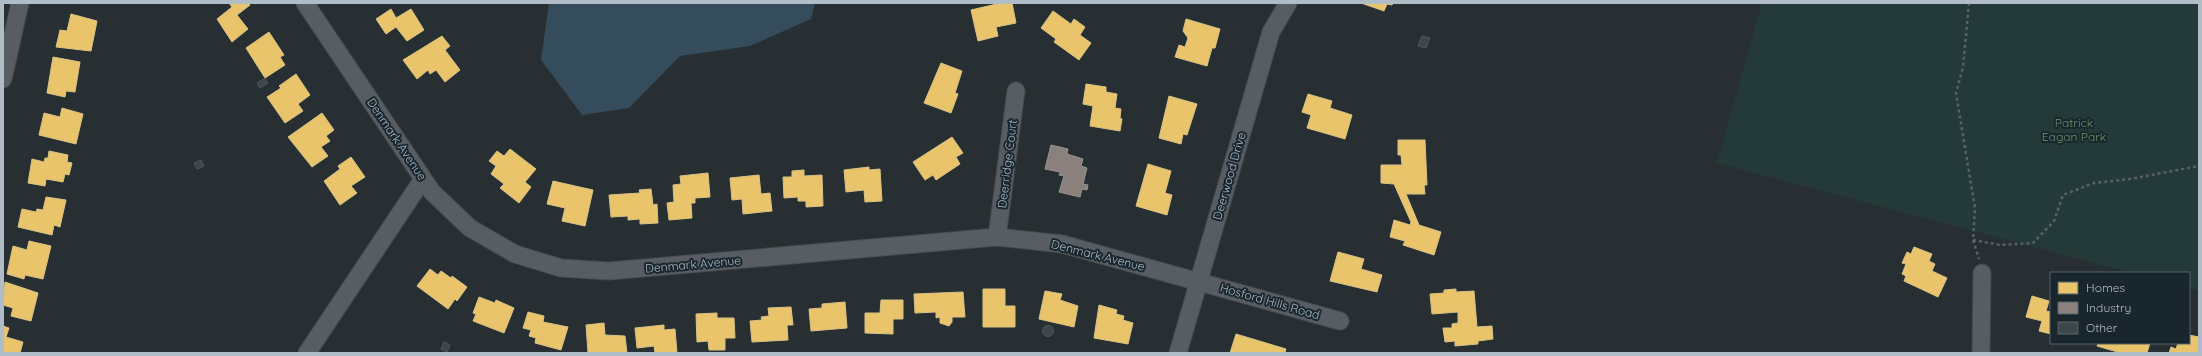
<svg xmlns="http://www.w3.org/2000/svg" width="2202" height="356" viewBox="0 0 2202 356" font-family="Quicksand,sans-serif">
  <style>
    .green { fill: #243a38 }
    .water { fill: #344c5c }
    .homes { fill: #e9c46a; stroke: #d8c286 }
    .industry { fill: #8a817c; stroke: #959392 }
    .building { fill: #3f464a; stroke: #4f565c }
    .lines { fill: none; stroke-linecap: round; stroke-linejoin: round }
    .minor-casing { stroke: #454b4e; stroke-width: 19 }
    .path { stroke: #5a6166; stroke-width: 2.5; stroke-dasharray: 3 3; stroke-linecap: butt }
    .minor { stroke: #575d62; stroke-width: 17 }
    .labels { text-anchor: middle; dominant-baseline: central; stroke-width: 4; stroke-linejoin: round; paint-order: stroke }
    .park-label { font-size: 12px; fill: #679669; stroke: #1a262e }
    .street-label { font-size: 12px; fill: #b0bcc6; stroke: #1a262e }
  </style>
  <rect width="100%" height="100%" fill="#272f33"/>
  <!-- green -->
  <path class="green" d="M1762 3H2199V291L2189 288V273H2132L1717 163Z"/>
  <!-- water -->
  <path class="water" d="M549 3H815L811 19 750 46 680 56 629 108 582 115 541 60Z"/>
  <!-- homes -->
  <path class="homes" d="M229 3H248L250 5 237 15 248 29 232 42 217 19 232 7Z
    M1001 3H1012L1016 23 996 27 998 36 978 41 971 10Z
    M1361 3H1393L1392 5 1387 4 1384 11Z
    M391 9 396 18 411 9 424 30 407 41 396 27 386 34 376 19Z
    M1053 11 1071 24 1074 19 1085 27 1080 35 1091 43 1079 60 1054 42 1056 39 1041 28Z
    M71 14 97 21 91 51 56 47 60 30 67 31Z
    M1186 19 1220 29 1215 48H1212L1207 66 1175 57 1179 45 1185 47 1188 38 1183 31Z
    M269 32 284 55 280 57 285 65 265 78 246 48Z
    M442 36 450 46 445 50 460 70 445 82 436 70 430 74 428 70 417 79 403 60Z
    M53 57 80 62 75 92 66 91 65 97 47 93Z
    M941 63 962 71 955 93 958 94 951 113 924 103Z
    M296 74 310 95 298 104 303 111 285 123 267 97 281 88 279 86Z
    M1086 84 1106 87V92L1117 94 1115 108 1121 109 1120 118 1122 119 1120 131 1090 126 1093 106 1083 104Z
    M1308 94 1332 101 1330 108 1352 115 1345 139 1307 128 1311 115 1302 112Z
    M1169 96 1197 104 1187 135 1183 134 1181 144 1159 138Z
    M62 108 83 114 76 144 39 135 44 113 60 117Z
    M322 113 334 130 326 136 330 141 321 147 328 156 312 167 288 137Z
    M952 137 963 153 956 157 960 164 936 180 933 175 925 180 913 162Z
    M1398 140H1425L1427 185H1424L1425 194H1406L1419 225 1441 232 1434 255 1403 245 1405 241 1390 237 1394 220 1410 225 1411 222 1394 184 1381 183V165H1402L1401 155H1398Z
    M510 149 536 169 525 182 531 187 519 203 500 188 504 184 491 174 496 166 489 161 497 151 504 156Z
    M49 151 68 155 67 162 72 163 69 175 65 174 63 182 46 179 45 186 28 183 32 159 44 162 45 158H48Z
    M351 157 365 177 351 186 357 193 340 205 324 181 340 169 338 166Z
    M1148 164 1171 171 1165 193 1172 195 1167 215 1136 206Z
    M869 167V170L880 169 882 201 865 202 864 190 846 192 844 170Z
    M804 170V176L822 175 823 206 806 207V201H798V197L784 198 783 177H792V171Z
    M708 173 710 197 695 198V203H691L692 218 669 220 667 203 674 202 673 185 681 184 680 176Z
    M759 175 761 194 770 193 772 211 743 214 742 199 732 200 730 178Z
    M553 181 593 190 585 226 562 221 565 208 547 204Z
    M651 189 653 205 657 204 658 223 640 224V219L628 220V216L611 217 609 195 640 193 639 190Z
    M46 197 66 200 60 227 54 225 52 235 18 227 22 209 36 212 37 209 43 210Z
    M29 241 51 246 43 279 25 275 24 279 7 274 13 246 27 250Z
    M1914 247 1932 254 1929 261 1935 264 1932 271 1947 278 1938 297 1904 281 1906 276 1902 274 1906 264 1902 263 1907 252 1911 254Z
    M1338 252 1364 259 1361 269 1382 275 1377 292 1330 281Z
    M430 269 438 275 441 271 451 278 452 276 467 287 457 301 455 299 448 309 417 286Z
    M5 282 38 293 31 321 11 316 13 308 3 305Z
    M983 289H1005V306H1015V327H983Z
    M1456 289V292L1474 291 1477 327 1492 326 1493 339 1478 341V344L1455 346V341L1445 342 1443 328H1452V324L1458 323V312L1432 314 1430 294 1444 293V290Z
    M1045 291 1062 294 1060 300 1078 306 1074 327 1039 319Z
    M963 292 965 317H952V322L949 326 940 323V317L936 318V312L915 313 914 294Z
    M2032 296 2049 301 2046 311 2051 312V334L2039 331 2042 321 2026 317Z
    M479 297 495 303 496 300 514 308 504 333 473 321 476 314 473 313Z
    M881 300H903V319H893V334L865 333V313H880Z
    M845 302 847 328 811 331 809 309 822 308V304Z
    M1099 305 1117 310 1116 314 1124 316 1123 320 1133 323 1128 344 1094 338Z
    M791 307 793 325H787L788 340 752 342 750 321 762 320 761 317 769 316 768 308Z
    M528 312 544 316 543 322 568 327 561 350 535 343 536 338 529 336 531 330 523 328Z
    M717 313V318H734L735 338H725V350H709L708 341 697 342 696 314Z
    M604 323 605 335 625 336 627 353H588L586 325Z
    M664 325V330L675 329 677 353H655L654 346 637 348 635 328Z
    M3 326 9 328 6 337 23 342 20 353H3Z
    M1236 334 1286 349 1285 353H1230Z
    M2189 335 2199 337V353H2169L2171 347 2176 349 2178 343H2189Z
    M2098 343H2150L2147 353H2121L2097 346Z"/>
  <!-- industry -->
  <path class="industry" d="M1051 145 1068 149 1067 154 1083 159 1081 166 1087 168 1083 184 1088 185 1087 190 1082 189 1080 197 1059 192 1064 176 1059 175 1060 172 1045 169Z"/>
  <!-- building -->
  <path class="building" d="M1422 36 1430 38 1426 48 1418 46Z
    M265 78 268 83 260 88 257 83Z
    M201 160 204 166 197 169 194 163Z
    M1042.5 331a5.5 5.5 0 1 1 11 0a5.5 5.5 0 1 1-11 0Z
    M444 342 450 345 447 352 441 349Z"/>
  <g class="lines">
    <!-- minor casing -->
    <g class="minor-casing">
      <path id="minor" d="M305 3 432 192 470 228 515 254 561 268 609 271 997 237 1062 244 1340 321
        M3 79 20 3
        M997 237 1016 91
        M307 353 423 179
        M1178 353 1271 32 1288 3
        M1981 353 1982 273"/>
    </g>
    <!-- path -->
    <path class="path" d="M1969 3 1963 67 1956 93 1975 208 1973 240 1979 259
      M1973 240 2000 245 2033 243 2054 221 2063 195 2094 183 2130 179 2199 166"/>
    <!-- minor -->
    <use href="#minor" class="minor"/>
  </g>
  <g class="labels">
    <!-- park labels -->
    <g class="park-label">
      <text x="2074" y="122">Patrick<tspan x="2074" dy="14">Eagan Park</tspan></text>
    </g>
    <!-- street labels -->
    <g class="street-label">
      <text transform="translate(397 139) rotate(56)">Denmark Avenue</text>
      <text transform="translate(1007 164) rotate(-83)">Deerridge Court</text>
      <text transform="translate(1229 176) rotate(-74)">Deerwood Drive</text>
      <text transform="translate(1098 255) rotate(14)">Denmark Avenue</text>
      <text transform="translate(693 264) rotate(-5)">Denmark Avenue</text>
      <text transform="translate(1270 301) rotate(16)">Hosford Hills Road</text>
    </g>
  </g>
  <!-- border -->
  <rect width="2202" height="356" fill="none" stroke="#b0bcc6" stroke-width="8"/>
  <!-- legend -->
  <rect x="2050" y="272" width="140" height="72" fill="#1a262e" stroke="#56626b"/>
  <rect x="2058" y="282" width="20" height="12" fill="#e9c46a" stroke="#56626b"/>
  <text x="2086" y="292" font-size="12" fill="#b0bcc6">Homes</text>
  <rect x="2058" y="302" width="20" height="12" fill="#8a817c" stroke="#56626b"/>
  <text x="2086" y="312" font-size="12" fill="#b0bcc6">Industry</text>
  <rect x="2058" y="322" width="20" height="12" fill="#3f464a" stroke="#56626b"/>
  <text x="2086" y="332" font-size="12" fill="#b0bcc6">Other</text>
</svg>
